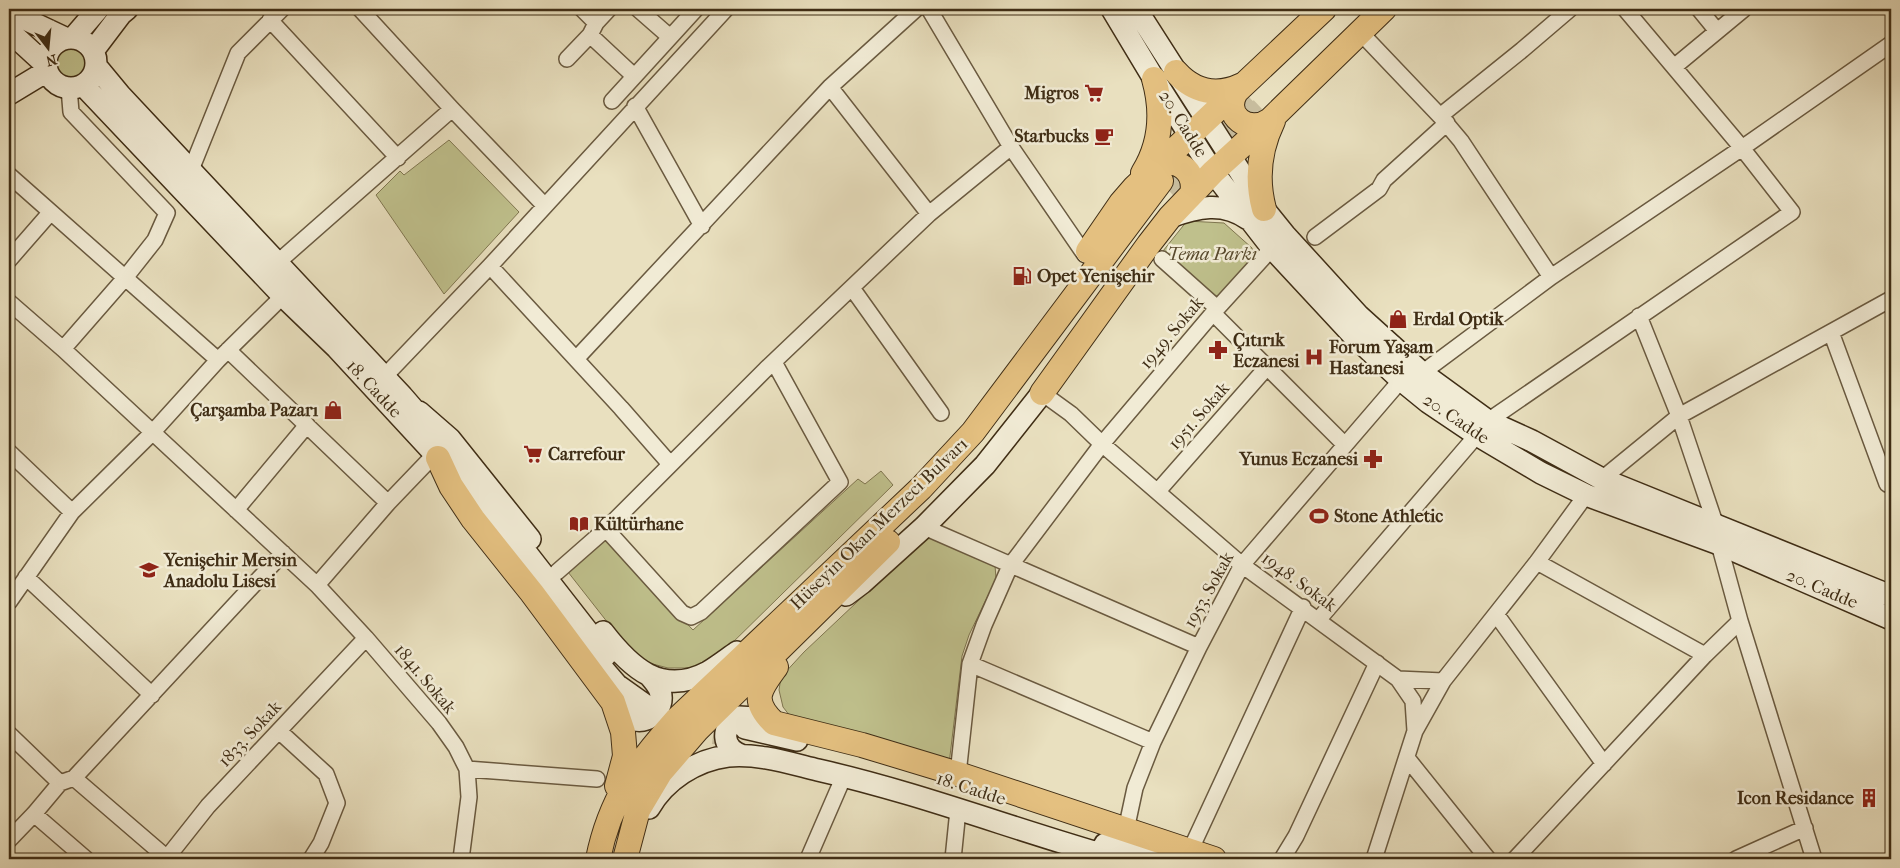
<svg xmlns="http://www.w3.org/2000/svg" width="1900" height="868" viewBox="0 0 1900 868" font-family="'IM FELL French Canon',serif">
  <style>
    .green { fill: #bfc08c; stroke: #7f7650 }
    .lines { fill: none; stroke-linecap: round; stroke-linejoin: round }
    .secondary-tunnel { stroke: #c7bc9d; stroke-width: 21; stroke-dasharray: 21 11; stroke-linecap: butt }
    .primary-tunnel { stroke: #c7bc9d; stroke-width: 24; stroke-dasharray: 24 12; stroke-linecap: butt }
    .street-casing { stroke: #6a5a40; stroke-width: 18 }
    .secondary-casing { stroke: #3f2d15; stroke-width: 24 }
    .primary-casing { stroke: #3f2d15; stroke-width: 26 }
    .street { stroke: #f1ebd5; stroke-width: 15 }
    .secondary { stroke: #f1ebd5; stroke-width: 21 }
    .primary { stroke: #e4c080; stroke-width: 24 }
    .labels { text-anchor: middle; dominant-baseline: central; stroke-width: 5; stroke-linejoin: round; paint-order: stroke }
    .poi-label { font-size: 18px; font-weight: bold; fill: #3f2d15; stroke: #f1ebd5; text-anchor: start }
    .street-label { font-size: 18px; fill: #3f2d15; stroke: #f1ebd5 }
    .park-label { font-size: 18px; font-style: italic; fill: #594a2d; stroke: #f1ebd5 }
  </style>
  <rect width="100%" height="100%" fill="#e9e0bf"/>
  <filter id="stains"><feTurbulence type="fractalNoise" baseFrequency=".004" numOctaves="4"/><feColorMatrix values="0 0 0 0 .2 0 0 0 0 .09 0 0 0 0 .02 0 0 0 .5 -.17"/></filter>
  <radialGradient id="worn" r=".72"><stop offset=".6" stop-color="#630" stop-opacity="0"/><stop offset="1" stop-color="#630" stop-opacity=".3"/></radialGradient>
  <!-- green -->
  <path class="green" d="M56 63a16 16 0 1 1 32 0a16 16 0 1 1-32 0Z
    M449 140 519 212 444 294 376 195 400 171 404 175Z
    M1187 221 1224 223 1252 248 1253 258 1217 300 1163 251Z
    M881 471 893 485 724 651 698 666 688 668H668L649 663 640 658 619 637 568 572 606 539 693 630 858 479 865 484Z
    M927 536 995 565 996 579 969 635 962 656 949 764 790 716 783 707 779 690 781 677 804 652Z"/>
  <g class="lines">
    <!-- secondary-tunnel -->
    <path class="secondary-tunnel" d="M682 727 708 733 741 737"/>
    <!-- primary-tunnel -->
    <path class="primary-tunnel" d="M1164 178 1249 97
      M1172 194 1262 109"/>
    <!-- street casing -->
    <g class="street-casing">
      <path id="street" d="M360 9 452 109 544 205
        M582 9 596 23
        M638 9 670 37
        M929 9 1011 147 1085 255
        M1699 9 1717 31
        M270 20 398 158
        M1360 32 1440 116 1461 141 1551 277
        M590 35 634 76
        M567 59 590 35 596 23 609 9
        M1674 67 1744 9
        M830 87 929 214
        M612 101 696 9
        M635 106 702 226
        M1440 116 1522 50 1570 9
        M191 170 238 53 282 9
        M9 175 218 360
        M1315 237 1379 189 1384 180 1447 123
        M1162 259 1217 308
        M9 260 50 213
        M277 263 452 109
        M490 266 621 408 670 464
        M852 288 941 413
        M9 302 63 349 317 585 366 638 439 723 456 747 467 769 469 797 461 859
        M1213 313 1345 445
        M1639 316 1679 416 1715 523
        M1831 332 1887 484 1891 482
        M63 349 125 278 155 240 167 213 71 112 69 88
        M228 350 388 503
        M576 359 830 87 916 9
        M1422 373 1551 277 1742 148 1891 44
        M384 377 490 266 726 9
        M1042 393 1071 414 1102 444 1242 565 1398 679 1443 681
        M1488 421 1792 212 1742 148 1625 9
        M9 452 72 512
        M1602 479 1679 416 1891 299
        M1158 491 1268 366
        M236 510 307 425
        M924 527 1199 647
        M606 529 682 613 691 617 701 612 840 482 774 362
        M1719 544 1740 621 1814 859
        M1537 562 1705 655
        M557 572 606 529 766 369 929 214 1011 147
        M26 577 152 695
        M317 585 388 503 435 454
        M9 602 72 512 152 433 218 360 283 296
        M1496 614 1604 764
        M1319 619 1477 435
        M970 664 1153 742
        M1398 679 1413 701 1415 731
        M279 731 326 774 337 803 321 843 311 859
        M9 734 60 783
        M1407 758 1488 859
        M467 769 597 779
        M958 774 970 664 984 625 1010 566 1102 444 1213 313 1272 248
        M74 778 167 858
        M34 814 86 859
        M1126 830 1135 788 1153 742 1199 647 1242 565 1401 380
        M9 840 34 814 60 783 74 778 283 553
        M1190 851 1303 607
        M166 859 208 806 366 638
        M808 859 844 776
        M953 859 958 810
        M1282 859 1296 836 1377 663
        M1374 859 1415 731 1443 681 1537 562 1586 495
        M1515 859 1705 655 1740 621
        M1736 859 1805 828"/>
    </g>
    <!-- secondary casing -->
    <g class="secondary-casing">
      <path id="secondary" d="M15 9 29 21 65 38
        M1112 9 1154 79 1213 172 1272 248 1352 334 1401 380 1428 402 1477 435 1541 473 1586 495 1719 544 1891 619
        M1136 9 1264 209 1285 235 1359 316 1422 373 1488 421 1532 441 1602 479 1891 596
        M9 31 45 64
        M46 63a25 25 0 1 1 50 0a25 25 0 1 1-50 0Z
        M73 38 98 9
        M93 51 121 14 127 9
        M96 66 120 95 402 396 428 426
        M83 85 283 296 337 348 435 454 461 483 514 553
        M9 94 47 71
        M1170 217C1197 207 1223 201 1248 219
        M419 412 450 439 530 539
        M511 533 606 655
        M846 595 862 583 924 527 985 465 1042 393
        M603 632C630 667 661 697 708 672 718 666 727 659 737 652
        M585 648 617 685 648 707
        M613 702C618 707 623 715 630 718 647 727 666 709 660 691 658 685 653 680 649 675
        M745 728 797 740
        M741 755C722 748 720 727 739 717L756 718
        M649 808C665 780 696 760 728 756 758 753 789 763 818 770 920 793 1018 831 1118 859
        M1105 844 1151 859"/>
    </g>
    <!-- primary casing -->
    <g class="primary-casing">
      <path id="primary" d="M1176 72C1194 92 1217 97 1242 85
        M1236 92C1222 116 1249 135 1270 120
        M1156 167C1176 155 1197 171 1192 194
        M1143 173C1161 144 1163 111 1154 79
        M1264 209C1256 179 1259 150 1273 121
        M1088 251 1121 203 1134 188 1324 9
        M1042 393 1149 244 1170 217 1213 172 1270 120 1384 9
        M438 458 451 486 473 519 532 593 613 702 623 732 625 756 617 786
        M776 667C760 689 750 700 774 723L862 745 958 774 1214 859
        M598 859C610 799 636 765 676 720L921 488 973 432 1161 181
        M625 859 638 810 660 773 697 730 888 542"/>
    </g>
    <!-- street -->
    <use href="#street" class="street"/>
    <!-- secondary -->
    <use href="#secondary" class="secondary"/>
    <!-- primary -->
    <use href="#primary" class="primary"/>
  </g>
  <!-- icons -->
  <defs>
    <g id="supermarket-bare" transform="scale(1.5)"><path d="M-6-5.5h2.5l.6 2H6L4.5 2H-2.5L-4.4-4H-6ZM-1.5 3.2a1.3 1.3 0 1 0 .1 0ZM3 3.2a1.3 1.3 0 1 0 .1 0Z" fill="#8f2418" stroke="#f1ebd5" stroke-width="2.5" paint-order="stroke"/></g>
    <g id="cafe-bare" transform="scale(1.5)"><path d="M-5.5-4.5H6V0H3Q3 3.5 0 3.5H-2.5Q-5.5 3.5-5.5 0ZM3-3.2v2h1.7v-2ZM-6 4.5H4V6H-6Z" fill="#8f2418" stroke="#f1ebd5" stroke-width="2.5" paint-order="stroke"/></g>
    <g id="fuel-bare" transform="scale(1.5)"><path d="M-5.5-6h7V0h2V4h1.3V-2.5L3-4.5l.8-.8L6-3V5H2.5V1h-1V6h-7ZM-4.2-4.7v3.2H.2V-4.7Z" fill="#8f2418" stroke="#f1ebd5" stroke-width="2.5" paint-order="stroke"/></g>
    <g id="shop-bare" transform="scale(1.5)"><path d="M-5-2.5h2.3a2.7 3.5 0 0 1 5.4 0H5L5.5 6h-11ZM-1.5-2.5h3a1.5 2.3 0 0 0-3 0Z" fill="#8f2418" stroke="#f1ebd5" stroke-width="2.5" paint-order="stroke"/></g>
    <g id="pharmacy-bare" transform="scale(1.5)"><path d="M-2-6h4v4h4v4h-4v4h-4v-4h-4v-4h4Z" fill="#8f2418" stroke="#f1ebd5" stroke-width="2.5" paint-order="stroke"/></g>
    <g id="hospital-bare" transform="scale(1.5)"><path d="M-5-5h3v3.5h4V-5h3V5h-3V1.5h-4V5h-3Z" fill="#8f2418" stroke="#f1ebd5" stroke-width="2.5" paint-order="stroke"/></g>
    <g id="stadium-bare" transform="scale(1.5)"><path d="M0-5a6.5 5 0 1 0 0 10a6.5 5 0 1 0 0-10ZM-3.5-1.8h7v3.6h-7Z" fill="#8f2418" stroke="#f1ebd5" stroke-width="2.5" paint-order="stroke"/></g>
    <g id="library-bare" transform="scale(1.5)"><path d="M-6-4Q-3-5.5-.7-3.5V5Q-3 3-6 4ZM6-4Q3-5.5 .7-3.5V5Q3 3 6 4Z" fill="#8f2418" stroke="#f1ebd5" stroke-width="2.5" paint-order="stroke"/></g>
    <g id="school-bare" transform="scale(1.5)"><path d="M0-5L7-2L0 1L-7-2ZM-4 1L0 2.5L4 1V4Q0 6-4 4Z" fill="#8f2418" stroke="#f1ebd5" stroke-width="2.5" paint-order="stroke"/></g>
    <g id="building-bare" transform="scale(1.5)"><path d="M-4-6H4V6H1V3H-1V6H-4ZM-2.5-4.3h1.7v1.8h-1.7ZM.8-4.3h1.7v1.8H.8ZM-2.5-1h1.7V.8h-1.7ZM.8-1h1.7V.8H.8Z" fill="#8f2418" stroke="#f1ebd5" stroke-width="2.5" paint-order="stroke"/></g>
  </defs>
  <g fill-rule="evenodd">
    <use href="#supermarket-bare" x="1094" y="93"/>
    <use href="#cafe-bare" x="1104" y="136"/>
    <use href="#fuel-bare" x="1022" y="276"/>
    <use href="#shop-bare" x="1398" y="319"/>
    <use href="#pharmacy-bare" x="1218" y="350"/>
    <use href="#hospital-bare" x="1314" y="357"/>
    <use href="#shop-bare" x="333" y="410"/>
    <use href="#supermarket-bare" x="533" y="454"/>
    <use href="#pharmacy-bare" x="1373" y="459"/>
    <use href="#stadium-bare" x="1319" y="516"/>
    <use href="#library-bare" x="579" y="524"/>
    <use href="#school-bare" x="149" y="570"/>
    <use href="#building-bare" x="1869" y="798"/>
  </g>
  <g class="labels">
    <!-- poi labels -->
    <g class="poi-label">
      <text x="1079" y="93" text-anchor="end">Migros</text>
      <text x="1089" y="136" text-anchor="end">Starbucks</text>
      <text x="1037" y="276">Opet Yenişehir</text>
      <text x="1413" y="319">Erdal Optik</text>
      <text x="1233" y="340">Çıtırık<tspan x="1233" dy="21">Eczanesi</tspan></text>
      <text x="1329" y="347">Forum Yaşam<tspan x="1329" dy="21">Hastanesi</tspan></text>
      <text x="318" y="410" text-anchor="end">Çarşamba Pazarı</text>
      <text x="548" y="454">Carrefour</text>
      <text x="1358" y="459" text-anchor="end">Yunus Eczanesi</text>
      <text x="1334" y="516">Stone Athletic</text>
      <text x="594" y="524">Kültürhane</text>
      <text x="164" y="560">Yenişehir Mersin<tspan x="164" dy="21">Anadolu Lisesi</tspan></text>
      <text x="1854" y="798" text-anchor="end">Icon Residance</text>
    </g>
    <!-- street labels -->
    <g class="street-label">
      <text transform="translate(1183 124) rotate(58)">20. Cadde</text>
      <text transform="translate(1172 333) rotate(-50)">1949. Sokak</text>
      <text transform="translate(374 389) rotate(47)">18. Cadde</text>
      <text transform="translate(1199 416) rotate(-49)">1951. Sokak</text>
      <text transform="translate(1456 419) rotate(34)">20. Cadde</text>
      <text transform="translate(879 524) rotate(-44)">Hüseyin Okan Merzeci Bulvarı</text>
      <text transform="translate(1299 582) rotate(36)">1948. Sokak</text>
      <text transform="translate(1822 589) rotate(23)">20. Cadde</text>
      <text transform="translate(1209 590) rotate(-61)">1953. Sokak</text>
      <text transform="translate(425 679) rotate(50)">1841. Sokak</text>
      <text transform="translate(250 734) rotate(-47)">1833. Sokak</text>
      <text transform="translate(971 789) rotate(18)">18. Cadde</text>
    </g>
    <!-- park labels -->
    <g class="park-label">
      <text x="1212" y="254">Tema Parkı</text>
    </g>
  </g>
  <!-- margin -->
  <rect width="1900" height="868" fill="none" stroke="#e9e0bf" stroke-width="30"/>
  <rect x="10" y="10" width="1880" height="848" fill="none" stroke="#3f2d15" stroke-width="2.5"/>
  <rect x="15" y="15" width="1870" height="838" fill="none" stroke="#3f2d15"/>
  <!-- north arrow -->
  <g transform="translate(48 48) rotate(164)" stroke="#f1ebd5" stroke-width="4" paint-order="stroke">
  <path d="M0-4L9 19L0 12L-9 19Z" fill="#3f2d15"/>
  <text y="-8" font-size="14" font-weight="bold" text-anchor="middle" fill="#3f2d15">N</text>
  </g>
  <rect width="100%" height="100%" filter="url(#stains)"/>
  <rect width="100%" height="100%" fill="url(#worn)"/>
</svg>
